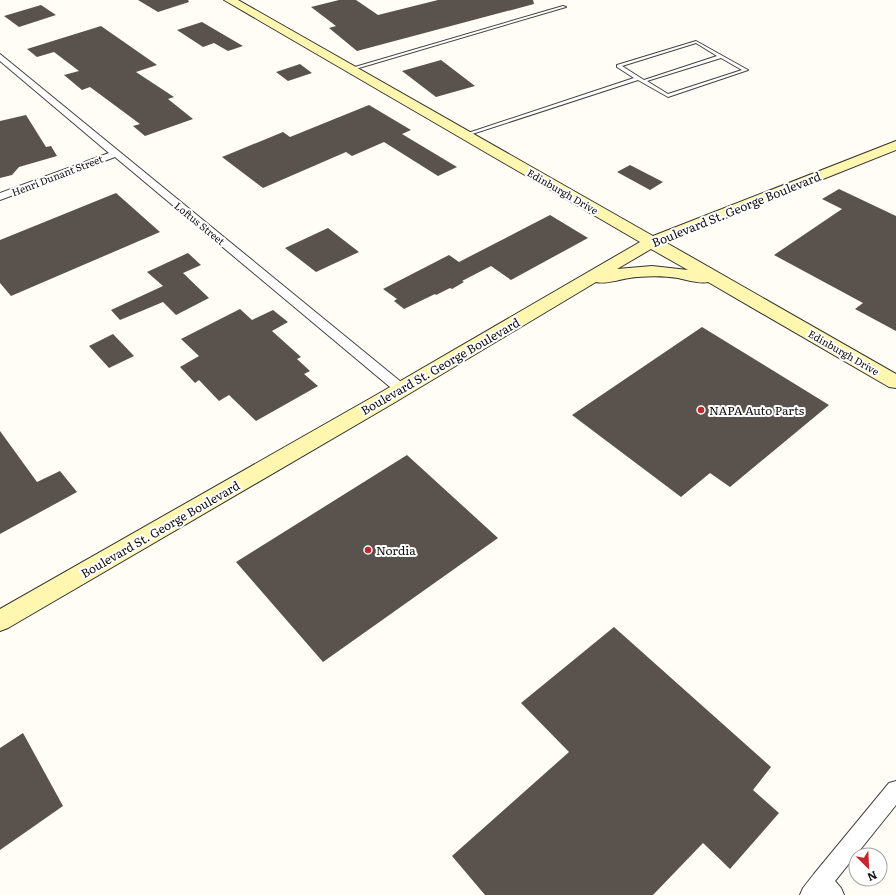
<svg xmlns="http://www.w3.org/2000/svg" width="896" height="895" viewBox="0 0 896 895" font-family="Literata,serif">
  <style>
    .building { fill: #5a524d }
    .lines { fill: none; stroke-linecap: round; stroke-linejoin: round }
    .lane-casing { stroke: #444; stroke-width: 2 }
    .street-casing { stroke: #444; stroke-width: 2 }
    .secondary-casing { stroke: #333; stroke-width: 2 }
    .lane { fill: #fff; fill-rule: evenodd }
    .street { fill: #fff; fill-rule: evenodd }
    .secondary { fill: #fff6b0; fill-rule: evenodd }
    .poi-dot { fill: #c4262e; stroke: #fff; stroke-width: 1.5 }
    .labels { text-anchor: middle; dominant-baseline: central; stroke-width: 4; stroke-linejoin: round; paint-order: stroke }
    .far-street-label { font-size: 10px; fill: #111; stroke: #fff }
    .street-label { font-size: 12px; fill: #111; stroke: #fff }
    .poi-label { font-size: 12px; fill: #111; stroke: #fff; text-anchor: start }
  </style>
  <rect width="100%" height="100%" fill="#fffdf5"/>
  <!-- building -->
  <path class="building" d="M138 0H188L189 2 158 12Z
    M339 0H356L378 15 438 0H533L534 4 357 51 329 28 336 26 311 7Z
    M41 5 56 15 19 27 4 16Z
    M202 22 219 32 243 46 228 51 214 43 203 47 177 30Z
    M101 26 157 65 136 72 174 97 168 99 193 119 145 136 133 126 140 124 90 87 82 90 64 75 79 71 54 52 37 57 27 49Z
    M441 60 475 86 436 97 402 71Z
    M300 64 312 73 288 81 276 72Z
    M369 105 411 130 402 134 457 167 438 176 384 142 352 156 346 152 263 188 222 157 283 132 290 137Z
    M26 115 46 147 51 146 57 156 19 167 12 175 0 178V121Z
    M630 165 663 182 650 190 617 172Z
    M839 189 896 216V331L855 309 863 303 774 255 842 209 822 199Z
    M116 193 160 232 11 296 0 283V240Z
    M550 215 588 238 511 280 491 266 462 281 464 282 452 289 450 288 436 295 435 294 404 309 394 301 397 299 383 289 449 255 459 262Z
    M328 228 359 252 316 272 285 248Z
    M188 253 201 265 183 273 209 298 176 315 163 302 120 320 111 310 163 286 147 272Z
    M240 309 252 320 273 310 288 322 272 331 301 357 297 359 310 371 304 374 318 386 256 421 229 395 219 401 199 380 195 383 180 367 199 356 181 339Z
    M702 327 829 405 730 487 710 473 681 497 572 415Z
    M113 334 134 356 109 368 89 346Z
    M0 431 37 482 60 471 77 492 0 534Z
    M407 455 498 538 323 662 236 562Z
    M614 627 771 767 753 790 779 813 730 869 703 843 653 895H485L452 856 569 752 521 703Z
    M23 733 63 806 0 850V748Z"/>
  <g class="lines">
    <!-- lane casing -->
    <g class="lane-casing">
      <path id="lane" d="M563 6 566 7 352 70 348 69Z
        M696 41 748 70 668 97 638 80 466 136 462 135 634 78 617 67V65ZM696 43 717 56 644 80 622 66ZM721 58 742 70 668 94 647 81Z"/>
    </g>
    <!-- street casing -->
    <g class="street-casing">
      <path id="street" d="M0 54 406 386 408 389 406 392H396L115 157 0 200V193L109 153 0 61Z
        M896 781V805L835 881 841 888 844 895H800L803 888 814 874 889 783Z"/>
    </g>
    <!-- secondary casing -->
    <g class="secondary-casing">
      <path id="secondary" d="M224 0H238L653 236 896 141V150L665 242 896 374V388L889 387 708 282C699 284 688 280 678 278 665 276 651 276 638 277 626 277 607 285 596 282L392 404 8 628 0 631V609L378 394 640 242ZM651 249 688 270 652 266 617 269Z"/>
    </g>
    <!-- lane -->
    <use href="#lane" class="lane"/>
    <!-- street -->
    <use href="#street" class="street"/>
    <!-- secondary -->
    <use href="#secondary" class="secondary"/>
  </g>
  <!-- markers -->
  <g class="poi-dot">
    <circle cx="701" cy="410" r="4"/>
    <circle cx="368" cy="550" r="4"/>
  </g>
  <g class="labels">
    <!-- far-street labels -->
    <g class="far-street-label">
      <text transform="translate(57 175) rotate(-21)">Henri Dunant Street</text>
      <text transform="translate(563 191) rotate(30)">Edinburgh Drive</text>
      <text transform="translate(200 223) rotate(39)">Loftus Street</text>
      <text transform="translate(844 352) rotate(30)">Edinburgh Drive</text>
    </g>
    <!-- street labels -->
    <g class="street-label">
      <text transform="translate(736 209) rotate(-22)">Boulevard St. George Boulevard</text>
      <text transform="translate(440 366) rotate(-30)">Boulevard St. George Boulevard</text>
      <text transform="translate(160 529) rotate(-30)">Boulevard St. George Boulevard</text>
    </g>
    <!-- poi labels -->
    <g class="poi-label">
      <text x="709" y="410">NAPA Auto Parts</text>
      <text x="376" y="550">Nordia</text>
    </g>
  </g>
  <!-- north arrow -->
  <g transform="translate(868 867) rotate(156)"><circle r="19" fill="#ffffff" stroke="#a0a0a0"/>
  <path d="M0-3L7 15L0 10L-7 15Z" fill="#c4262e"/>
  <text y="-6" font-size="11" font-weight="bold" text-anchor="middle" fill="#111111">N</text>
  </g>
</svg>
